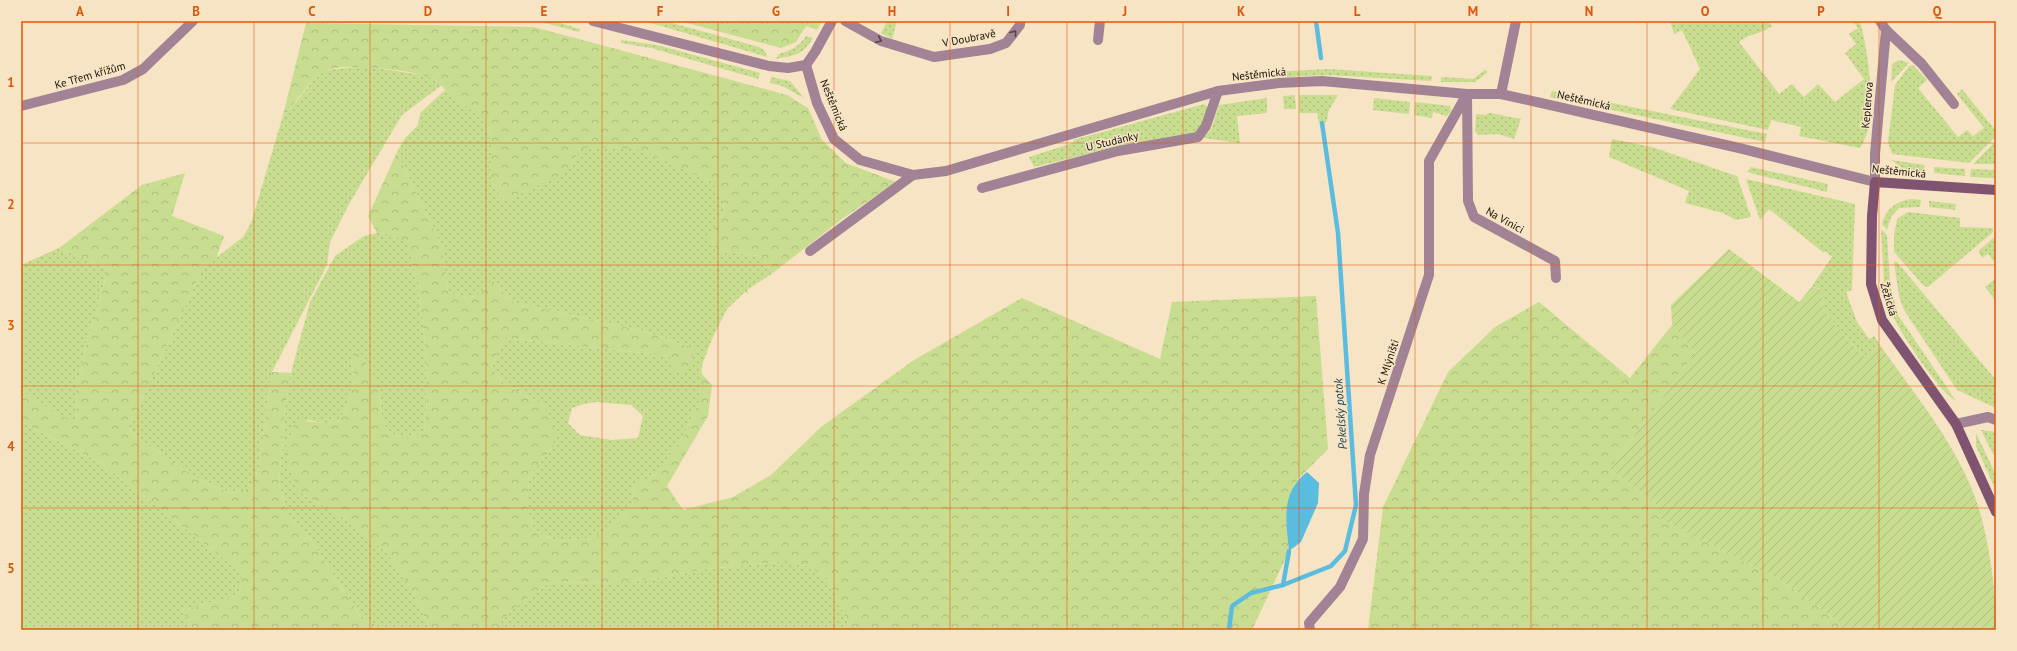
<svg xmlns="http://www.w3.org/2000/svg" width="2017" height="651" viewBox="0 0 2017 651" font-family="'PT Sans',sans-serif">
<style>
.grass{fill:url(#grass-dots);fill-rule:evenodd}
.forest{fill:url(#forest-crowns)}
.garden{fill:url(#garden-furrows)}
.water{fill:#5abcdf}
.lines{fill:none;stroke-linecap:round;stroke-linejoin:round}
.stream{stroke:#5abcdf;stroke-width:4.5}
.street{stroke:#a28396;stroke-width:10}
.secondary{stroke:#805470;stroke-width:10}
.oneway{stroke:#554446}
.grid{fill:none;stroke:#de550c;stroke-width:1;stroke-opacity:0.55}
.labels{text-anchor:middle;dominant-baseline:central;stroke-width:3;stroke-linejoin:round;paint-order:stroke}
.street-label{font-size:11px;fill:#161005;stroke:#f7e4c4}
.water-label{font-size:12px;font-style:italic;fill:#1a4554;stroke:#f7e4c4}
.neatline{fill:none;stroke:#de550c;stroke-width:1.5}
.grid-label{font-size:13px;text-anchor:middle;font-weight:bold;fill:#de550c}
</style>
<defs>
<pattern id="grass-dots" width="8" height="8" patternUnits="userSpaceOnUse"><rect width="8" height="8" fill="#c9dd90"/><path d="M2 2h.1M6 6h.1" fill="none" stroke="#acbd7b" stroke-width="1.8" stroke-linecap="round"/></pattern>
<pattern id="forest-crowns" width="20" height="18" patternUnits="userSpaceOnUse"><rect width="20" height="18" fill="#c9dd90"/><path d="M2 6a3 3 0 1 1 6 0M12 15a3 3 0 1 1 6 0" fill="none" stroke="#acbd7b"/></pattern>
<pattern id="garden-furrows" width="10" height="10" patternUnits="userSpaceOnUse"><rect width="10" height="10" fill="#c9dd90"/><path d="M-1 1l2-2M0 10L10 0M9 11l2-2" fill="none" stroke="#acbd7b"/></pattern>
</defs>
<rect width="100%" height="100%" fill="#f7e4c4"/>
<g class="grass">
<path d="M 537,21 L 554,21 L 580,29 L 579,32 Z"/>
<path d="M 644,21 L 665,21 L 759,47 L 765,51 L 767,57 Z"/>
<path d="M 887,21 L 897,21 L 892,39 L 881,33 Z"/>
<path d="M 1670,21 L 1768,21 L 1772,26 C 1759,35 1752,32 1739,42 L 1779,94 L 1792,84 L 1804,97 L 1818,84 L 1835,102 L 1864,79 L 1845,53 L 1856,44 L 1849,34 L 1858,28 L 1852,21 L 1860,21 C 1868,53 1880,120 1860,148 L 1799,136 L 1801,127 L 1771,120 L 1768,130 L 1670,109 L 1700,69 L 1682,30 L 1674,34 Z"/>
<path d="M 806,36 L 813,38 C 802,56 795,55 776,59 L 779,54 C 791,50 799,47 806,36 Z"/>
<path d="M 621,40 L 657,45 L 760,73 L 758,79 L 651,48 L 621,43 Z"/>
<path d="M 1899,60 L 1909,63 L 1891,82 L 1892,64 Z"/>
<path d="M 1913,65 L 1927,80 L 1918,88 L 1958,137 L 1967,130 L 1973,136 L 1984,128 L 1957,94 L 1962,89 L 1996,131 L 1996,136 L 1969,163 L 1892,154 L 1888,142 L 1895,85 L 1909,66 Z"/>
<path d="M 364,66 L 428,76 L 442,85 L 402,115 L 349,204 L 330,242 L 327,265 L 272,372 L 258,472 L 254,480 L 245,490 L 230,493 L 193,476 L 135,436 L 129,427 L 131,419 L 140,404 L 203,268 L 243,237 L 251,223 L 282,119 L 316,77 L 326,70 Z"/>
<path d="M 1329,69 L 1432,76 L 1431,81 L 1327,75 L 1263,78 L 1288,71 Z"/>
<path d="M 1485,70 L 1488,72 L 1475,82 L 1441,82 L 1441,77 L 1473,79 Z"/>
<path d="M 771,77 L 790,81 L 804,98 L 782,86 L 770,83 Z"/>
<path d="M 445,90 C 455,98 476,112 483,121 C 503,147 476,181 506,201 L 571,165 L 581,149 L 615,147 L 640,149 L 711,181 L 723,197 L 724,212 L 709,236 L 717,250 L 760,256 L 773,273 L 747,290 L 749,294 L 745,292 L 727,309 L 712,339 L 702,365 L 700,399 L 683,437 L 657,474 L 634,485 L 632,505 L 618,521 L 593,538 L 556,541 L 534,530 L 526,504 L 530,475 L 552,448 L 545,406 L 505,384 L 492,369 L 495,358 L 505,338 L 670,356 L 695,349 L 643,331 L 513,302 L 492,280 C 477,300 471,300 448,292 L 442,247 L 397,152 L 406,137 L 418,125 L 420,113 ZM 596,402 L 631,405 L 643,416 L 638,438 L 612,440 L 580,435 L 568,423 L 572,408 L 584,404 Z"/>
<path d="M 1552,91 L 1767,134 L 1765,142 L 1550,97 Z"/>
<path d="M 1295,95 L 1296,109 L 1284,109 L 1283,96 Z"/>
<path d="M 1299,95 L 1338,95 L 1329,110 L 1326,123 L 1319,123 L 1317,113 L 1299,113 Z"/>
<path d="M 1267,98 L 1267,113 L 1237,116 L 1240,143 L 1203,138 L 1211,130 L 1219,105 Z"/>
<path d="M 1374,98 L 1410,102 L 1409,114 L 1373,110 Z"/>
<path d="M 1415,102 L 1450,106 L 1451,111 L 1447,116 L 1433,112 L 1432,118 L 1414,115 Z"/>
<path d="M 1204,104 L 1208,107 L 1204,124 L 1196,133 L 1185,136 L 1137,142 L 1034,167 L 1029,157 L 1073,143 L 1073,140 Z"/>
<path d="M 1490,113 L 1521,119 L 1514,139 L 1498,134 L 1479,135 L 1475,131 L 1476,114 L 1485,115 Z"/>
<path d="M 1612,139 L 1652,147 L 1737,176 L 1751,217 L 1736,220 L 1723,213 L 1685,203 L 1689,191 L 1609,157 Z"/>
<path d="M 1996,141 L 1996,164 L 1973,164 Z"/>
<path d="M 1891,160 L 1925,165 L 1924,172 L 1904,169 Z"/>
<path d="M 1751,167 L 1828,184 L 1827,192 L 1747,172 Z"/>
<path d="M 1934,167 L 1965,169 L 1965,176 L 1934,173 Z"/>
<path d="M 1971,169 L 1996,170 L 1996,178 L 1970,177 Z"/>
<path d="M 1746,179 L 1855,204 L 1852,290 L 1846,292 L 1857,322 L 1869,339 L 1874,336 L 1880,345 L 1865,356 L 1857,350 L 1823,310 L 1822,290 L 1812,286 L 1832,257 L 1825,251 L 1824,253 L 1769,209 L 1760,220 Z"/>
<path d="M 1911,199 L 1921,200 L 1920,207 L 1899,208 L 1891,217 L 1887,230 L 1882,224 C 1887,208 1895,202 1911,199 Z"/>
<path d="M 1929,201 L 1956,204 L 1955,210 L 1929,207 Z"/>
<path d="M 1908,212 L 1960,218 L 1960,227 L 1993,228 L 1993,232 L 1928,287 L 1924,286 L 1894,252 L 1894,235 L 1897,219 Z"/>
<path d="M 1881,229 L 1887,235 L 1890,282 L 1884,283 Z"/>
<path d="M 377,233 L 392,234 L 408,243 C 422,303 432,369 424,430 C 410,441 390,440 383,422 C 380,412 382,401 378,391 C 374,381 358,366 351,358 L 354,377 L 347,407 L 338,421 L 324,423 L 307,420 L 298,491 L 347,520 L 387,553 L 409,585 L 431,630 L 388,630 L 362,619 L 309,537 L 287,514 L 279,483 L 285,407 L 291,373 L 310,302 L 335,256 L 364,236 Z"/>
<path d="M 1996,236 L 1996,264 L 1988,254 L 1982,258 L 1979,253 L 1979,250 Z"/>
<path d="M 59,248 L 103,267 L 106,275 L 96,315 L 87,338 L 82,366 L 76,387 L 77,426 L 21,391 L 21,265 Z"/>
<path d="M 1896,261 L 1996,380 L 1996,408 L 1957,390 L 1904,310 L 1899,296 L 1894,263 Z"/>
<path d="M 1994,280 L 1996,283 L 1996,306 L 1994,303 L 1996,301 L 1985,287 Z"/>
<path d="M 1891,288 L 1898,315 L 1956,401 C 1938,391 1896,327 1889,307 C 1887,301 1887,295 1886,289 Z"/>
<path d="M 21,422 L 101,463 L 243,574 L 239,593 L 223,601 L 207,603 L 182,611 L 194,630 L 21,630 Z"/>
<path d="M 1981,430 L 1996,432 L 1996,460 Z"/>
<path d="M 1976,433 L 1996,475 L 1996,491 L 1976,446 Z"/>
<path d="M 788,561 L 810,567 L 828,579 L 851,630 L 493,630 L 514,608 L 549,583 L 627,582 L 658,578 L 707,569 Z"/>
</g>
<g class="forest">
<path d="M 680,21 L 822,21 L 817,30 L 806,26 L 796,42 L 781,48 Z"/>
<path d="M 306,23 L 534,27 L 787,95 L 808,108 L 822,140 L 846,163 L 896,182 L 842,219 L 773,273 L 760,256 L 717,250 L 709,236 L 724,212 L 723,197 L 711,181 L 640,150 L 615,147 L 581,149 L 571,165 L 561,175 L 506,201 C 476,181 503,147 483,121 C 476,112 455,98 445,90 C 441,84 435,79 428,77 C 411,70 340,62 325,71 C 309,80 294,105 282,119 Z"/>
<path d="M 397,152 L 442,247 L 448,292 C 471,300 477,300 492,280 L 513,302 L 643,331 L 695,349 L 687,373 L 671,370 L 670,356 L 505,338 L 495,358 L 492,369 L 505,384 L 545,406 L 555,435 L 552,448 L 530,475 L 526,504 L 534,530 L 556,541 L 593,538 L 618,521 L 632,505 L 634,485 L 657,474 L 683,437 L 700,399 L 701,373 L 712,385 L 708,416 L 667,486 L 683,510 L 733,497 L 771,475 L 821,427 L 914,360 L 1022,298 L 1160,359 L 1172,302 L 1316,296 L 1328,449 L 1298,479 L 1286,517 L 1289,551 L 1252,630 L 851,630 L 828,579 L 810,567 L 787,561 L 707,569 L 658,578 L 627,582 L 549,583 L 514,608 L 493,630 L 431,630 L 409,585 L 387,553 L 347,520 L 298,491 L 290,471 L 286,447 L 296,420 L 324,423 L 338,421 L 347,407 L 354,377 L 351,358 L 360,351 C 366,364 374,377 378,391 C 381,401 380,412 383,422 C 390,440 410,441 424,430 C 432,369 422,303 408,244 L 392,234 L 377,233 L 368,216 Z"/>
<path d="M 185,173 L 172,216 L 224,236 L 216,259 L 203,268 L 140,404 L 131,419 L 129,428 L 135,436 L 193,476 L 230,493 L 245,490 L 254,480 L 258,472 L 272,372 L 291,373 L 285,407 L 279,483 L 287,514 L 309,537 L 362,619 L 388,630 L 194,630 L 182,611 L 207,603 L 223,601 L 239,593 L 243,574 L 101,463 L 21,422 L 21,391 L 77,425 L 76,387 L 82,366 L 87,338 L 96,315 L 106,276 L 103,267 L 59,248 L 142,185 Z"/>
<path d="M 1539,302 L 1630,378 L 1672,325 L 1695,353 L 1610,469 L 1661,507 L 1658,517 L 1780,580 L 1839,622 L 1840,630 L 1368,630 L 1383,507 L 1448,372 L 1495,327 Z"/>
</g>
<path class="garden" d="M 1729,249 L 1799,302 L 1812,287 L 1822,290 L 1823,310 L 1857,350 L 1865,356 L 1880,345 C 1910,388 1945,430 1967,478 C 1987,519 1996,584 1996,630 L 1840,630 L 1839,622 L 1780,580 L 1657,517 L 1661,507 L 1610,469 L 1695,353 L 1672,325 L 1671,305 Z"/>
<path class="water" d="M 1307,472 L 1319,483 L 1318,503 L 1301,542 L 1289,551 C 1286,520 1280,494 1307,472 Z"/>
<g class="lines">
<g class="stream">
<path d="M 1316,21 L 1321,58"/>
<path d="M 1283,585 L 1289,551"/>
<path d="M 1229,630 L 1232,606 L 1251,593 L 1283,585 L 1331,566 L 1345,551 L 1356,505 L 1338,233 L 1322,123"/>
</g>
<g class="street">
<path d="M 593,21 L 769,66 L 788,68 L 806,65"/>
<path d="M 845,21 L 881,41 L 934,57 L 990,49 L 1006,43 L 1020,25 L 1020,21"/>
<path d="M 1886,30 L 1922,64 L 1954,104"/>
<path d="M 1098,40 L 1100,21"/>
<path d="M 806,65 L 817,103 L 834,139 L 860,160 L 913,175 L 946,171 L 1218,91 L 1279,83 L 1322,81 L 1467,94 L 1501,94 L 1739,148 L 1875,182 L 1875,154 L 1886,30 L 1880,21"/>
<path d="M 806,65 L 815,52 L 832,21"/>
<path d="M 1467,94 L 1468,201 L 1474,217 L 1555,261 L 1556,278"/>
<path d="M 1501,94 L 1516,21"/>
<path d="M 21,106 L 123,80 L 143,69 L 193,21"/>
<path d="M 982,188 L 1118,151 L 1198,137 L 1206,126 L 1218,91"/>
<path d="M 810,251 L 913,175"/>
<path d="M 1956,424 L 1988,417 L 1996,420"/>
<path d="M 1310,630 L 1309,623 L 1340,587 L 1363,539 L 1364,494 L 1370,455 L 1429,275 L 1429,161 L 1467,94"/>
</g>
<path class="secondary" d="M 1996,190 L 1875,182 L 1872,216 L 1871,284 L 1882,320 L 1956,424 L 1996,512"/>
</g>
<defs><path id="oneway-chevron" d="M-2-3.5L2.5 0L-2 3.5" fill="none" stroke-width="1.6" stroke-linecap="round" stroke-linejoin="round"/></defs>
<g class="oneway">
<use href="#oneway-chevron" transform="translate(1014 33) rotate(-53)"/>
<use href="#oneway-chevron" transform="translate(879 40) rotate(25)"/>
</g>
<path class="grid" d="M 138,21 L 138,630M 254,21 L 254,630M 370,21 L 370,630M 486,21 L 486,630M 602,21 L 602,630M 718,21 L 718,630M 834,21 L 834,630M 950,21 L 950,630M 1067,21 L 1067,630M 1183,21 L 1183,630M 1299,21 L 1299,630M 1415,21 L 1415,630M 1531,21 L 1531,630M 1647,21 L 1647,630M 1763,21 L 1763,630M 1879,21 L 1879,630M 21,143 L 1996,143M 21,265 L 1996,265M 21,386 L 1996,386M 21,508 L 1996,508"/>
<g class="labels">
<g class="street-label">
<text transform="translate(969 38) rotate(-11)">V Doubravě</text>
<text transform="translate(1259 74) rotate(-6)">Neštěmická</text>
<text transform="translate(90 75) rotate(-16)">Ke Třem křížům</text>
<text transform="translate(1584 100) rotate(13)">Neštěmická</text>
<text transform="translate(834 105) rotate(68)">Neštěmická</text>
<text transform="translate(1867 105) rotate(-85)">Keplerova</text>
<text transform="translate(1112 141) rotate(-13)">U Studánky</text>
<text transform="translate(1899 171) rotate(6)">Neštěmická</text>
<text transform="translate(1505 220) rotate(29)">Na Vinici</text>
<text transform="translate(1889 299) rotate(73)">Žežická</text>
<text transform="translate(1388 362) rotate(-72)">K Mlýništi</text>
</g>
<g class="water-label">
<text transform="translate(1340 414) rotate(-94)">Pekelský potok</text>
</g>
</g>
<rect width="2017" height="651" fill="none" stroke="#f7e4c4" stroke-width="44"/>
<rect x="22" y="22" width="1973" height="607" class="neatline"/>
<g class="grid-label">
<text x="80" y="16">A</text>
<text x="196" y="16">B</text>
<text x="312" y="16">C</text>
<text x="428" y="16">D</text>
<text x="544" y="16">E</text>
<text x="660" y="16">F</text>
<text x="776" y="16">G</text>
<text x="892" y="16">H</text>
<text x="1008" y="16">I</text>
<text x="1125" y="16">J</text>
<text x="1241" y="16">K</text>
<text x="1357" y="16">L</text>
<text x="1473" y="16">M</text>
<text x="1589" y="16">N</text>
<text x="1705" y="16">O</text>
<text x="1821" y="16">P</text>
<text x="1937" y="16">Q</text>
<text x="11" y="87">1</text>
<text x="11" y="209">2</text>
<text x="11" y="330">3</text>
<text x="11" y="451">4</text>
<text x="11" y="573">5</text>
</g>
</svg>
